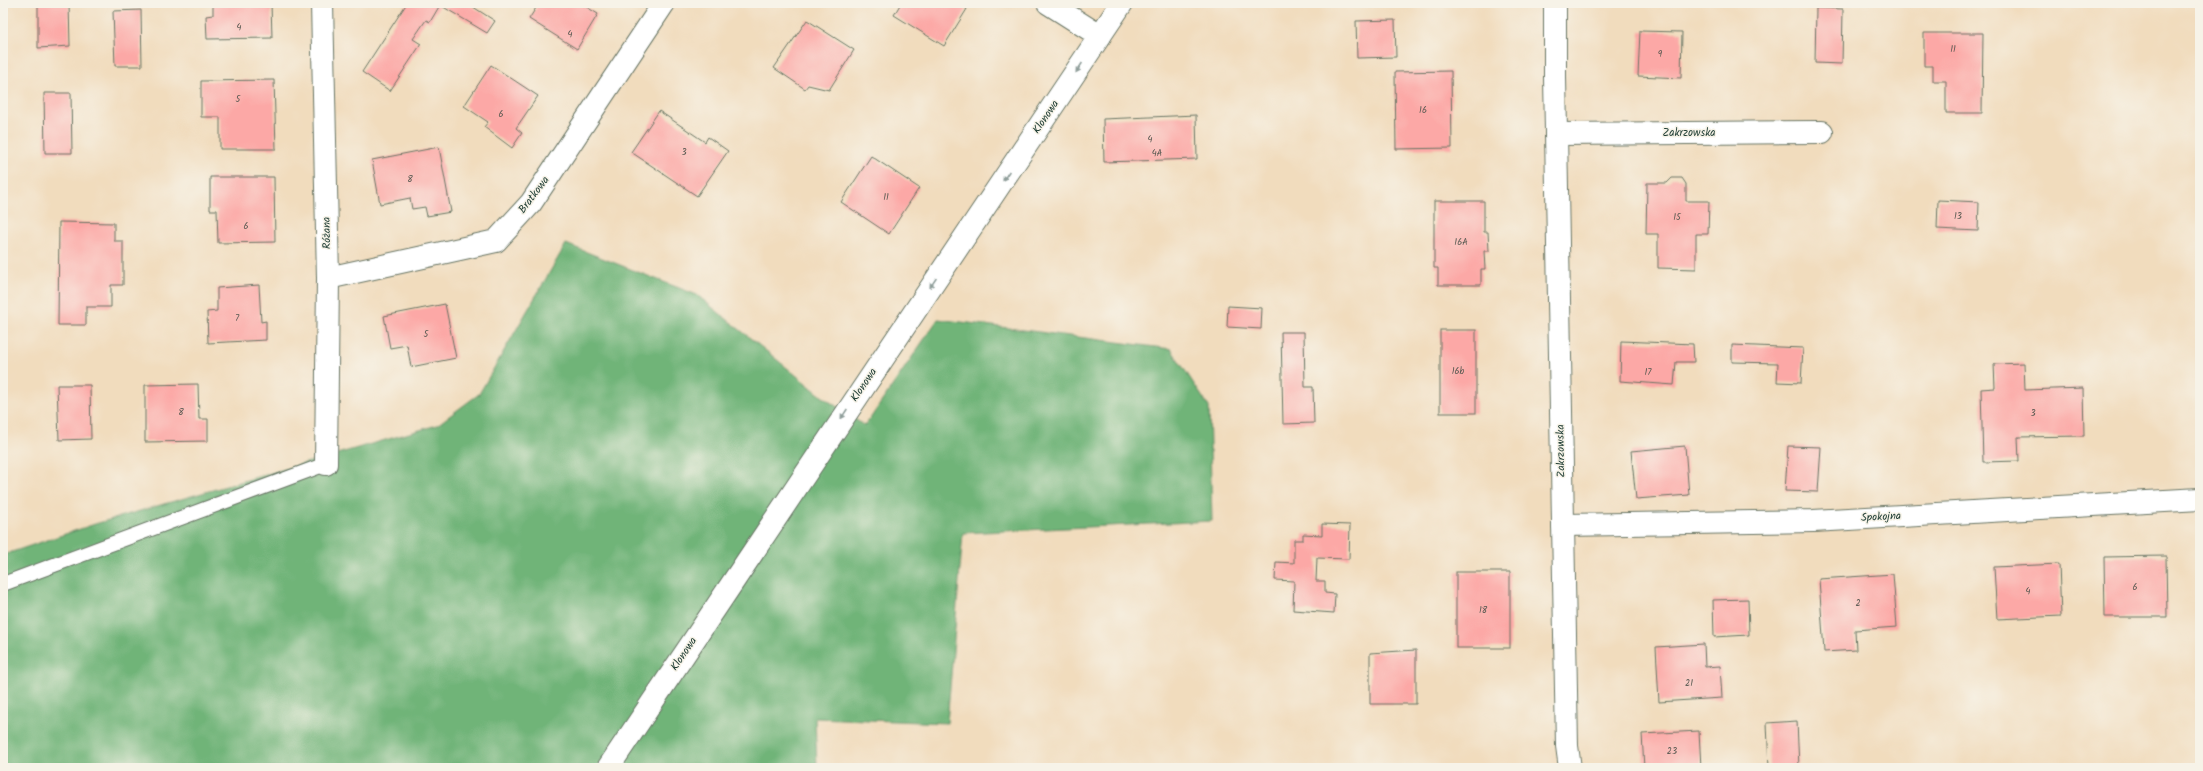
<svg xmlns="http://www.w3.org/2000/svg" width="2203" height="771" viewBox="0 0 2203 771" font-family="Kalam,sans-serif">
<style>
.forest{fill:#6fb478;stroke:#477856}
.building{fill:#fca8a6}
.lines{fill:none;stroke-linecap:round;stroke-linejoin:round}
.service-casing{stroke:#687564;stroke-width:16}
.minor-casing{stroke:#687564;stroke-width:24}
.service{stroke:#fff;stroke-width:14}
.minor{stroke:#fff;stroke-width:22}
.oneway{fill:#8f9e9a}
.labels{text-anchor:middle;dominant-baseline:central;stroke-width:3;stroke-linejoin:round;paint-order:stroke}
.number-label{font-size:9px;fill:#565850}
.street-label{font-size:11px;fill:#1f3d34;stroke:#f7f3e8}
</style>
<rect width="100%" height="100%" fill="#f7f3e8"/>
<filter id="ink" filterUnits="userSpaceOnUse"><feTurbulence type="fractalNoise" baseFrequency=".025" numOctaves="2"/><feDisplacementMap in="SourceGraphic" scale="8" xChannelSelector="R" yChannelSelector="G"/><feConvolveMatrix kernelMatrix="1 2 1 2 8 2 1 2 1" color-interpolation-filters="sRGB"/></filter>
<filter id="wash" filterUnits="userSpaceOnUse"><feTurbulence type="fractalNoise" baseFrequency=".012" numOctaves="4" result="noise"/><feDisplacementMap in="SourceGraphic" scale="16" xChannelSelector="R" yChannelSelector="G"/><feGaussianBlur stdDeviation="0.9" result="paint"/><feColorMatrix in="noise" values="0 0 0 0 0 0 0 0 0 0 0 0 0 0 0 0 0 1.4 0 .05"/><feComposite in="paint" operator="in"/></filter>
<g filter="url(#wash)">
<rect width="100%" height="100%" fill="#f1dcbd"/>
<path class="forest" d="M 566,244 L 697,295 L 823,397 L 865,426 L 938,319 L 1171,349 L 1209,407 L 1212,521 L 963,533 L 947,723 L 815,718 L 817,768 L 3,768 L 3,555 L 95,524 L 437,425 L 479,394 Z"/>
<g id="blocks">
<g class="building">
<path d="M 38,3 L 69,3 L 70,46 L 38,48 Z"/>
<path d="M 213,3 L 271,3 L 272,38 L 207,39 L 206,16 L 213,15 Z"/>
<path d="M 407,3 L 467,3 L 495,21 L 487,33 L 440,5 L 430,22 L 426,20 L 413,39 L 421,44 L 390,91 L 362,72 Z"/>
<path d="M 539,3 L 580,3 L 598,14 L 577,49 L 529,19 Z"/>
<path d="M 901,3 L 958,3 L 967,9 L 944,46 L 894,15 Z"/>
<path d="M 1816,8 L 1843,9 L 1842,64 L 1815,63 Z"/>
<path d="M 141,10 L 142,66 L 115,66 L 113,11 Z"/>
<path d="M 807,20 L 854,50 L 829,90 L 808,85 L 805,89 L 774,68 Z"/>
<path d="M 1395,20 L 1396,57 L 1357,58 L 1356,21 Z"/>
<path d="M 1640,31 L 1682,32 L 1681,78 L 1638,76 Z"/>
<path d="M 1924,33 L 1983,33 L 1982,113 L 1946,113 L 1946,81 L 1933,81 L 1933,66 L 1924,66 Z"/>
<path d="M 491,65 L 538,96 L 516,128 L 522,133 L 512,148 L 484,127 L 488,122 L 464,106 Z"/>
<path d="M 1451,71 L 1452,148 L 1396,149 L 1395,72 Z"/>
<path d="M 274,80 L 276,149 L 220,149 L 220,117 L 201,117 L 201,81 Z"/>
<path d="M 44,93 L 71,93 L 72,153 L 45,153 Z"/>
<path d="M 659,111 L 705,142 L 708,137 L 728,151 L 697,196 L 631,152 Z"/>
<path d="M 1196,115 L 1197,159 L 1104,162 L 1103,119 Z"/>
<path d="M 439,147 L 451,212 L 427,216 L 425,207 L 412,209 L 410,198 L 380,204 L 372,160 Z"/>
<path d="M 871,156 L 919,188 L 889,234 L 841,202 Z"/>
<path d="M 210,177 L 274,177 L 275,242 L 218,243 L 217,210 L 210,210 Z"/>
<path d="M 1672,178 L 1682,178 L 1686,184 L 1686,201 L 1709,201 L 1708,234 L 1696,234 L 1696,269 L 1658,268 L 1658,234 L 1646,234 L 1647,183 L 1667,183 Z"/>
<path d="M 1938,200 L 1979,202 L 1978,231 L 1937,229 Z"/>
<path d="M 1434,201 L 1484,201 L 1484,232 L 1488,232 L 1489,251 L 1484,251 L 1485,269 L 1481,269 L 1481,285 L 1438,285 L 1438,268 L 1434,268 Z"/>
<path d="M 59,222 L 114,223 L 114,241 L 123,241 L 123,285 L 111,285 L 111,307 L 86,307 L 86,325 L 58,325 Z"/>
<path d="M 259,285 L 261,322 L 266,321 L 266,340 L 208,343 L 207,312 L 217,311 L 217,288 Z"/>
<path d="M 445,304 L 456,358 L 411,367 L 407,345 L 390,348 L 384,316 Z"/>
<path d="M 1228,306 L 1262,308 L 1261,329 L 1227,327 Z"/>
<rect x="1440" y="330" width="36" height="83"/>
<path d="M 1281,332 L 1304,332 L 1305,387 L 1313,387 L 1314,423 L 1283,424 Z"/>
<path d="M 1621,341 L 1693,344 L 1694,362 L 1676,362 L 1674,385 L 1620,381 Z"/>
<path d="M 1732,345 L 1803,348 L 1801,383 L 1777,382 L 1778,363 L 1732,362 Z"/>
<path d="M 2024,363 L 2025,390 L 2083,388 L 2084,436 L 2018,437 L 2019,461 L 1983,462 L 1981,389 L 1995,388 L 1994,364 Z"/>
<path d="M 198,384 L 199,419 L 208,419 L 208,441 L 145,442 L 145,385 Z"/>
<path d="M 57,385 L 90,385 L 91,439 L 59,440 Z"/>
<path d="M 1685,446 L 1689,495 L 1636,499 L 1631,451 Z"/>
<path d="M 1788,446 L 1821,447 L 1818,492 L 1785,491 Z"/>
<path d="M 1322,524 L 1350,525 L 1349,559 L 1317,558 L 1316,581 L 1325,581 L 1325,593 L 1335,594 L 1334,613 L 1293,610 L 1294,581 L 1275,580 L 1276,562 L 1294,563 L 1294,540 L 1303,540 L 1303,534 L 1322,535 Z"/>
<path d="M 2166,556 L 2167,617 L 2105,617 L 2104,557 Z"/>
<path d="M 2059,564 L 2061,616 L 1997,619 L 1994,567 Z"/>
<rect x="1456" y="572" width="54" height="76"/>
<path d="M 1893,574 L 1897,627 L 1855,630 L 1856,650 L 1824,652 L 1819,579 Z"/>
<path d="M 1748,599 L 1749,635 L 1714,637 L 1713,600 Z"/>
<path d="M 1704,644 L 1705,667 L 1720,666 L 1722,698 L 1659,702 L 1656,647 Z"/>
<path d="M 1416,650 L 1416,704 L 1370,704 L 1370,653 Z"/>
<path d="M 1797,721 L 1799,768 L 1769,768 L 1767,723 Z"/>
<path d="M 1699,731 L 1701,768 L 1644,768 L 1642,734 Z"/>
</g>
</g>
</g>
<g filter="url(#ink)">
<use href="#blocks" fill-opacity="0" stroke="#687564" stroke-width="1"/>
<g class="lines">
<defs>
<path id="service" d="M 3,584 L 326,464"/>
<g id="minor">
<path d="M 322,3 L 328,278 L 326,464"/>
<path d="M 1048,3 L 1100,36"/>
<path d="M 1555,3 L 1555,77 L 1567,746 L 1570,768"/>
<path d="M 1556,134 L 1822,132"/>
<path d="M 328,278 L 496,241 L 531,203 L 664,3"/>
<path d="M 1563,525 L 1813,521 L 2200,499"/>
<path d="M 608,768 L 1122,3"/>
</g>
</defs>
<use href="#service" class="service-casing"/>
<use href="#minor" class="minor-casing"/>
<use href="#service" class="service"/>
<use href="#minor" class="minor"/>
</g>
<defs><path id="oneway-solid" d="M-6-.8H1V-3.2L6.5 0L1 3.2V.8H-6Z"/></defs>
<g class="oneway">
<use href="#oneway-solid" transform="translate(1079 68) rotate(124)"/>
<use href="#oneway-solid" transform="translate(1006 176) rotate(124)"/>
<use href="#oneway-solid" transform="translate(933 283) rotate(124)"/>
<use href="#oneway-solid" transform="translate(844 414) rotate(123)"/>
</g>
</g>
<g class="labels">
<g class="number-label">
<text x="239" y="27">4</text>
<text x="570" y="34">4</text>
<text x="1953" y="49">11</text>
<text x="1660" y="54">9</text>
<text x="238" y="99">5</text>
<text x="1423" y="110">16</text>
<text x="501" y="114">6</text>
<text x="1150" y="139">4</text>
<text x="684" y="152">3</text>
<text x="1157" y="153">4A</text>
<text x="410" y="179">8</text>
<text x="886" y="197">11</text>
<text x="1958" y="216">13</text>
<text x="1677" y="217">15</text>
<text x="246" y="226">6</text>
<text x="1461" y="242">16A</text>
<text x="237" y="318">7</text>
<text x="426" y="334">5</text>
<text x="1458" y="371">16b</text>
<text x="1648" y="372">17</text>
<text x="181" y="412">8</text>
<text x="2033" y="413">3</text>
<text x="2135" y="587">6</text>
<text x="2028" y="591">4</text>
<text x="1858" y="603">2</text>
<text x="1483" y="610">18</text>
<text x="1689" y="683">21</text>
<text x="1672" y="751">23</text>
</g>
<g class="street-label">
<text transform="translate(1046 117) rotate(-56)">Klonowa</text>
<text x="1689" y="133">Zakrzowska</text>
<text transform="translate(534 195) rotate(-53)">Bratkowa</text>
<text transform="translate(327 233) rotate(-91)">Różana</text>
<text transform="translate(864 385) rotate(-56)">Klonowa</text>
<text transform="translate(1561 451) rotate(-91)">Zakrzowska</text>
<text transform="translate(1881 517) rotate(-3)">Spokojna</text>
<text transform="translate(684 654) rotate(-56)">Klonowa</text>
</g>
</g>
<rect width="2203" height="771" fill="none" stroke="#f7f3e8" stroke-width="16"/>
</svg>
